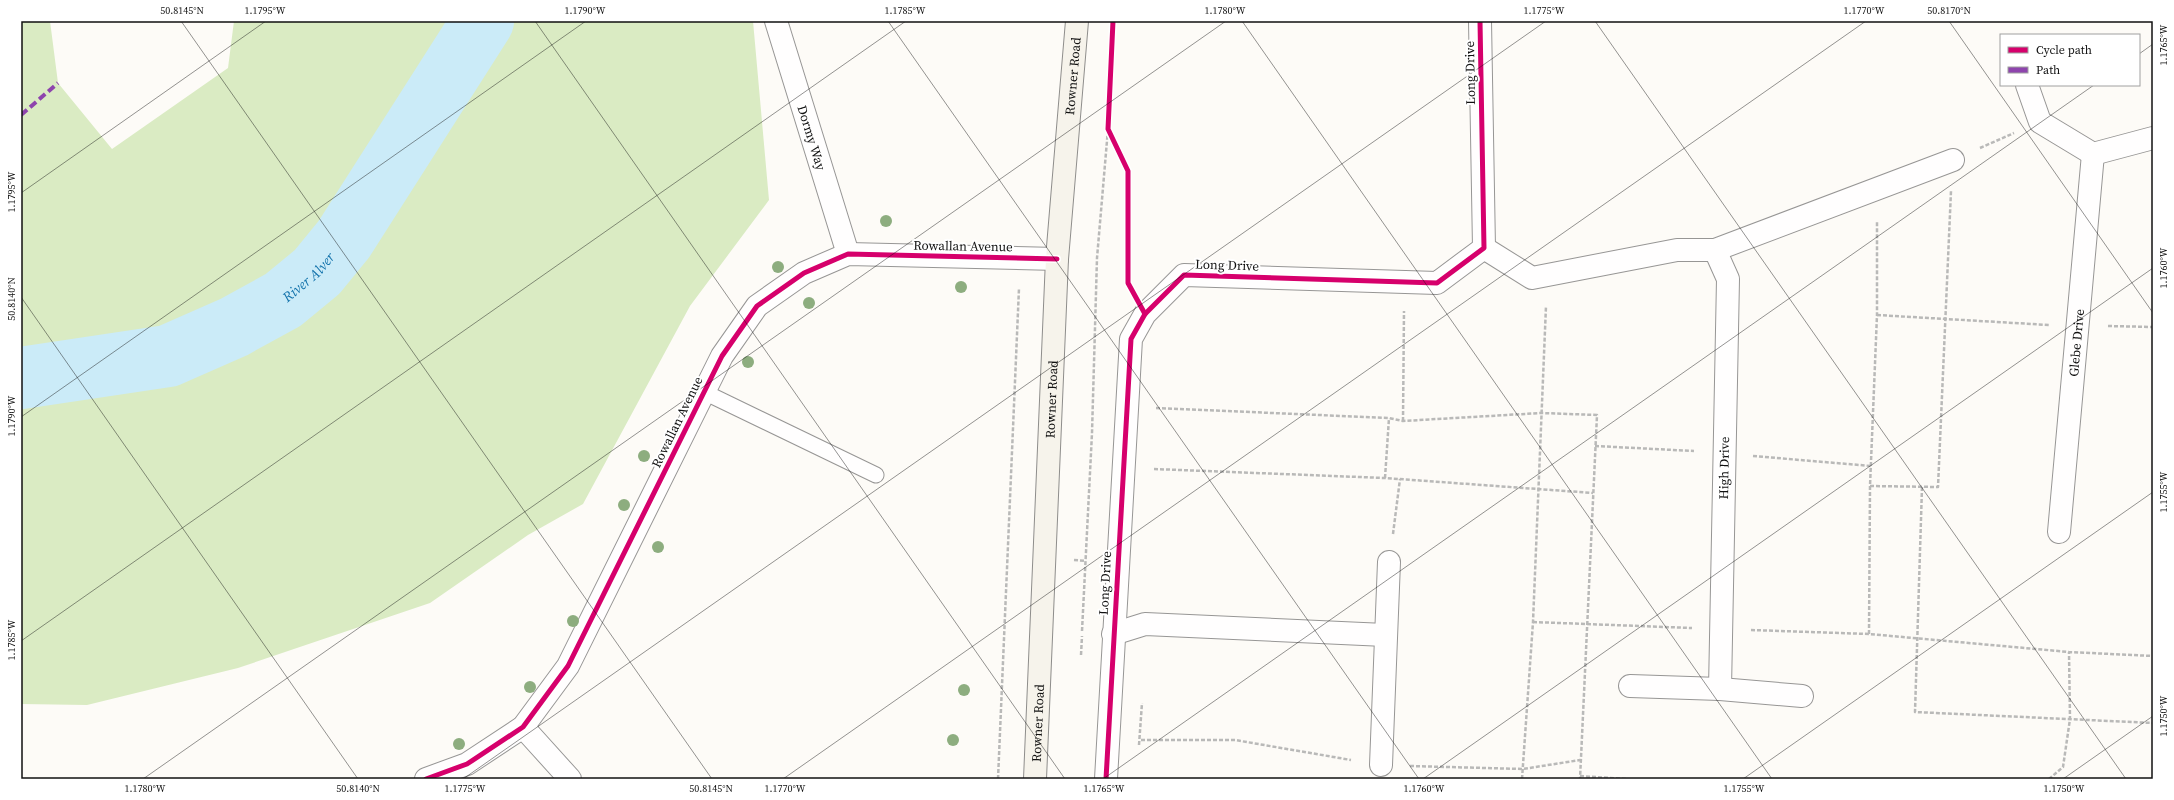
<svg xmlns="http://www.w3.org/2000/svg" width="2174" height="800" viewBox="0 0 2174 800" font-family="'Source Serif 4',serif">
<style>
.forest{fill:#daebc3}
.lines{fill:none;stroke-linecap:round;stroke-linejoin:round}
.river{stroke:#cbebf8;stroke-width:62}
.lane-casing{stroke:#979695;stroke-width:17}
.street-casing{stroke:#979695;stroke-width:24}
.secondary-casing{stroke:#8e8d8b;stroke-width:24}
.path{stroke:#b9b9b8;stroke-width:2.5;stroke-dasharray:4 2;stroke-linecap:butt}
.lane{stroke:#fffefe;stroke-width:15}
.street{stroke:#fffefe;stroke-width:22}
.secondary{stroke:#f6f3eb;stroke-width:22}
.quiet{stroke:#8e44ad;stroke-width:4;stroke-dasharray:8 4;stroke-linecap:butt}
.cycleway-casing{stroke:#fff;stroke-width:8}
.cycleway{stroke:#d6006c;stroke-width:5}
.tree{fill:#8dad7f}
.ticks{fill:none;stroke:#111;stroke-width:1;stroke-opacity:0.45}
.labels{text-anchor:middle;dominant-baseline:central;stroke-width:4;stroke-linejoin:round;paint-order:stroke}
.street-label{font-size:13px;fill:#111;stroke:#fff}
.water-label{font-size:14px;font-style:italic;fill:#1272ab;stroke:#fff}
.neatline{fill:none;stroke:#111;stroke-width:1.5}
.ticks-label{font-size:10px;text-anchor:middle;fill:#111}
</style>
<rect width="100%" height="100%" fill="#fdfbf7"/>
<path class="forest" d="M 21,21 L 50,21 L 58,83 L 112,149 L 228,68 L 234,21 L 753,21 L 769,200 L 690,306 L 583,504 L 528,535 L 430,603 L 238,668 L 87,705 L 21,704 Z"/>
<g class="lines">
<path class="river" id="s1" d="M 21,378 L 168,356 L 234,327 L 283,300 L 317,272 L 344,239 L 483,21"/>
<defs>
<path id="lane" d="M 704,392 L 876,475"/>
<g id="street">
<path id="s2" d="M 776,21 L 848,254"/>
<path d="M 2027,85 L 2040,122 L 2093,154 L 2153,138"/>
<path d="M 1484,248 L 1532,278 L 1677,250 L 1715,250 L 1953,160"/>
<path d="M 1715,250 L 1728,279 L 1720,689"/>
<path id="s3" d="M 2059,532 L 2093,154"/>
<path d="M 1113,634 L 1145,624 L 1385,635"/>
<path d="M 1630,686 L 1720,689 L 1802,696"/>
<path d="M 523,727 L 570,779"/>
<path d="M 1381,765 L 1389,562"/>
<path d="M 426,779 L 467,764 L 523,727 L 568,666 L 722,356 L 757,306 L 804,273 L 848,254 L 1057,259"/>
<path d="M 1106,779 L 1131,339 L 1145,314 L 1184,275 L 1437,283 L 1484,248 L 1480,21"/>
</g>
<g id="secondary">
<path id="s4" d="M 1035,779 L 1057,259 L 1077,21"/>
</g>
</defs>
<use href="#lane" class="lane-casing"/>
<use href="#street" class="street-casing"/>
<use href="#secondary" class="secondary-casing"/>
<g class="path">
<path d="M 1980,148 L 2014,133"/>
<path d="M 1877,315 L 2049,325"/>
<path d="M 2108,326 L 2153,327"/>
<path d="M 1156,408 L 1389,418 L 1403,421 L 1541,413 L 1597,415 L 1580,779"/>
<path d="M 1403,421 L 1404,311"/>
<path d="M 1595,446 L 1694,451"/>
<path d="M 1753,456 L 1871,466"/>
<path d="M 1154,469 L 1385,478 L 1593,493"/>
<path d="M 1385,478 L 1389,418"/>
<path d="M 1870,486 L 1938,487 L 1951,191"/>
<path d="M 1922,487 L 1915,712 L 2153,723"/>
<path d="M 1393,534 L 1400,479"/>
<path d="M 1074,560 L 1086,561"/>
<path d="M 1533,622 L 1692,628"/>
<path d="M 1751,630 L 1869,634 L 2069,652 L 2153,656"/>
<path d="M 1082,631 L 1092,433 L 1097,258 L 1108,129"/>
<path d="M 1869,634 L 1870,486 L 1877,315 L 1877,221"/>
<path d="M 1081,655 L 1082,636"/>
<path d="M 1141,740 L 1235,740 L 1351,760"/>
<path d="M 1139,745 L 1142,703"/>
<path d="M 1410,766 L 1523,769 L 1580,760"/>
<path d="M 1580,776 L 1626,779"/>
<path d="M 998,779 L 1019,288"/>
<path d="M 1522,779 L 1533,622 L 1546,306"/>
<path d="M 2049,779 L 2063,767 L 2070,719 L 2069,652"/>
</g>
<use href="#lane" class="lane"/>
<use href="#street" class="street"/>
<use href="#secondary" class="secondary"/>
<path class="quiet" d="M 21,115 L 58,83"/>
<defs>
<g id="cycleway">
<path d="M 1113,21 L 1108,129 L 1128,171 L 1128,283 L 1145,314"/>
<path d="M 426,779 L 467,764 L 523,727 L 568,666 L 722,356 L 757,306 L 804,273 L 848,254 L 1057,259"/>
<path d="M 1106,779 L 1131,339 L 1145,314 L 1184,275 L 1437,283 L 1484,248 L 1480,21"/>
</g>
</defs>
<use href="#cycleway" class="cycleway-casing"/>
<use href="#cycleway" class="cycleway"/>
</g>
<g class="tree">
<circle cx="886" cy="221" r="6"/>
<circle cx="778" cy="267" r="6"/>
<circle cx="961" cy="287" r="6"/>
<circle cx="809" cy="303" r="6"/>
<circle cx="748" cy="362" r="6"/>
<circle cx="644" cy="456" r="6"/>
<circle cx="624" cy="505" r="6"/>
<circle cx="658" cy="547" r="6"/>
<circle cx="573" cy="621" r="6"/>
<circle cx="530" cy="687" r="6"/>
<circle cx="964" cy="690" r="6"/>
<circle cx="953" cy="740" r="6"/>
<circle cx="459" cy="744" r="6"/>
</g>
<path class="ticks" d="M 181,21 L 712,779M 535,21 L 1065,779M 888,21 L 1419,779M 1242,21 L 1772,779M 1595,21 L 2126,779M 1949,21 L 2153,313M 2139,54 L 2153,44M 21,193 L 266,21M 21,297 L 358,779M 21,417 L 586,21M 21,641 L 906,21M 143,779 L 1226,21M 463,779 L 1546,21M 783,779 L 1866,21M 1103,779 L 2094,85M 1423,779 L 2153,268M 1743,779 L 2153,492M 2063,779 L 2153,716"/>
<g class="labels">
<g class="street-label">
<text transform="translate(1470 73) rotate(-91)">Long Drive</text>
<text stroke="none"><textPath href="#s4" startOffset="704">Rowner Road</textPath></text>
<text stroke="none"><textPath href="#s2" startOffset="122">Dormy Way</textPath></text>
<text transform="translate(963 246) rotate(1)">Rowallan Avenue</text>
<text transform="translate(1227 265) rotate(2)">Long Drive</text>
<text stroke="none"><textPath href="#s3" startOffset="190">Glebe Drive</textPath></text>
<text stroke="none"><textPath href="#s4" startOffset="380">Rowner Road</textPath></text>
<text transform="translate(677 422) rotate(-64)">Rowallan Avenue</text>
<text transform="translate(1724 468) rotate(-89)">High Drive</text>
<text transform="translate(1105 583) rotate(-87)">Long Drive</text>
<text stroke="none"><textPath href="#s4" startOffset="56">Rowner Road</textPath></text>
</g>
<g class="water-label">
<text stroke="none"><textPath href="#s1" startOffset="311">River Alver</textPath></text>
</g>
</g>
<rect width="2174" height="800" fill="none" stroke="#ffffff" stroke-width="44"/>
<rect x="2000" y="34" width="140" height="52" fill="#ffffff" stroke="#a0a0a0"/>
<rect x="2008" y="47" width="20" height="6" fill="#d6006c" stroke="#a0a0a0"/>
<text x="2036" y="54" font-size="12" fill="#111111">Cycle path</text>
<rect x="2008" y="67" width="20" height="6" fill="#8e44ad" stroke="#a0a0a0"/>
<text x="2036" y="74" font-size="12" fill="#111111">Path</text>
<rect x="22" y="22" width="2130" height="756" class="neatline"/>
<g class="ticks-label">
<text x="182" y="14">50.8145°N</text>
<text x="265" y="14">1.1795°W</text>
<text x="585" y="14">1.1790°W</text>
<text x="905" y="14">1.1785°W</text>
<text x="1225" y="14">1.1780°W</text>
<text x="1544" y="14">1.1775°W</text>
<text x="1864" y="14">1.1770°W</text>
<text x="1949" y="14">50.8170°N</text>
<text transform="translate(2163 45) rotate(-90)" y="4">1.1765°W</text>
<text transform="translate(11 192) rotate(-90)" y="4">1.1795°W</text>
<text transform="translate(2163 268) rotate(-90)" y="4">1.1760°W</text>
<text transform="translate(11 299) rotate(-90)" y="4">50.8140°N</text>
<text transform="translate(11 416) rotate(-90)" y="4">1.1790°W</text>
<text transform="translate(2163 492) rotate(-90)" y="4">1.1755°W</text>
<text transform="translate(11 640) rotate(-90)" y="4">1.1785°W</text>
<text transform="translate(2163 716) rotate(-90)" y="4">1.1750°W</text>
<text x="145" y="792">1.1780°W</text>
<text x="358" y="792">50.8140°N</text>
<text x="465" y="792">1.1775°W</text>
<text x="711" y="792">50.8145°N</text>
<text x="785" y="792">1.1770°W</text>
<text x="1104" y="792">1.1765°W</text>
<text x="1424" y="792">1.1760°W</text>
<text x="1744" y="792">1.1755°W</text>
<text x="2064" y="792">1.1750°W</text>
</g>
</svg>
